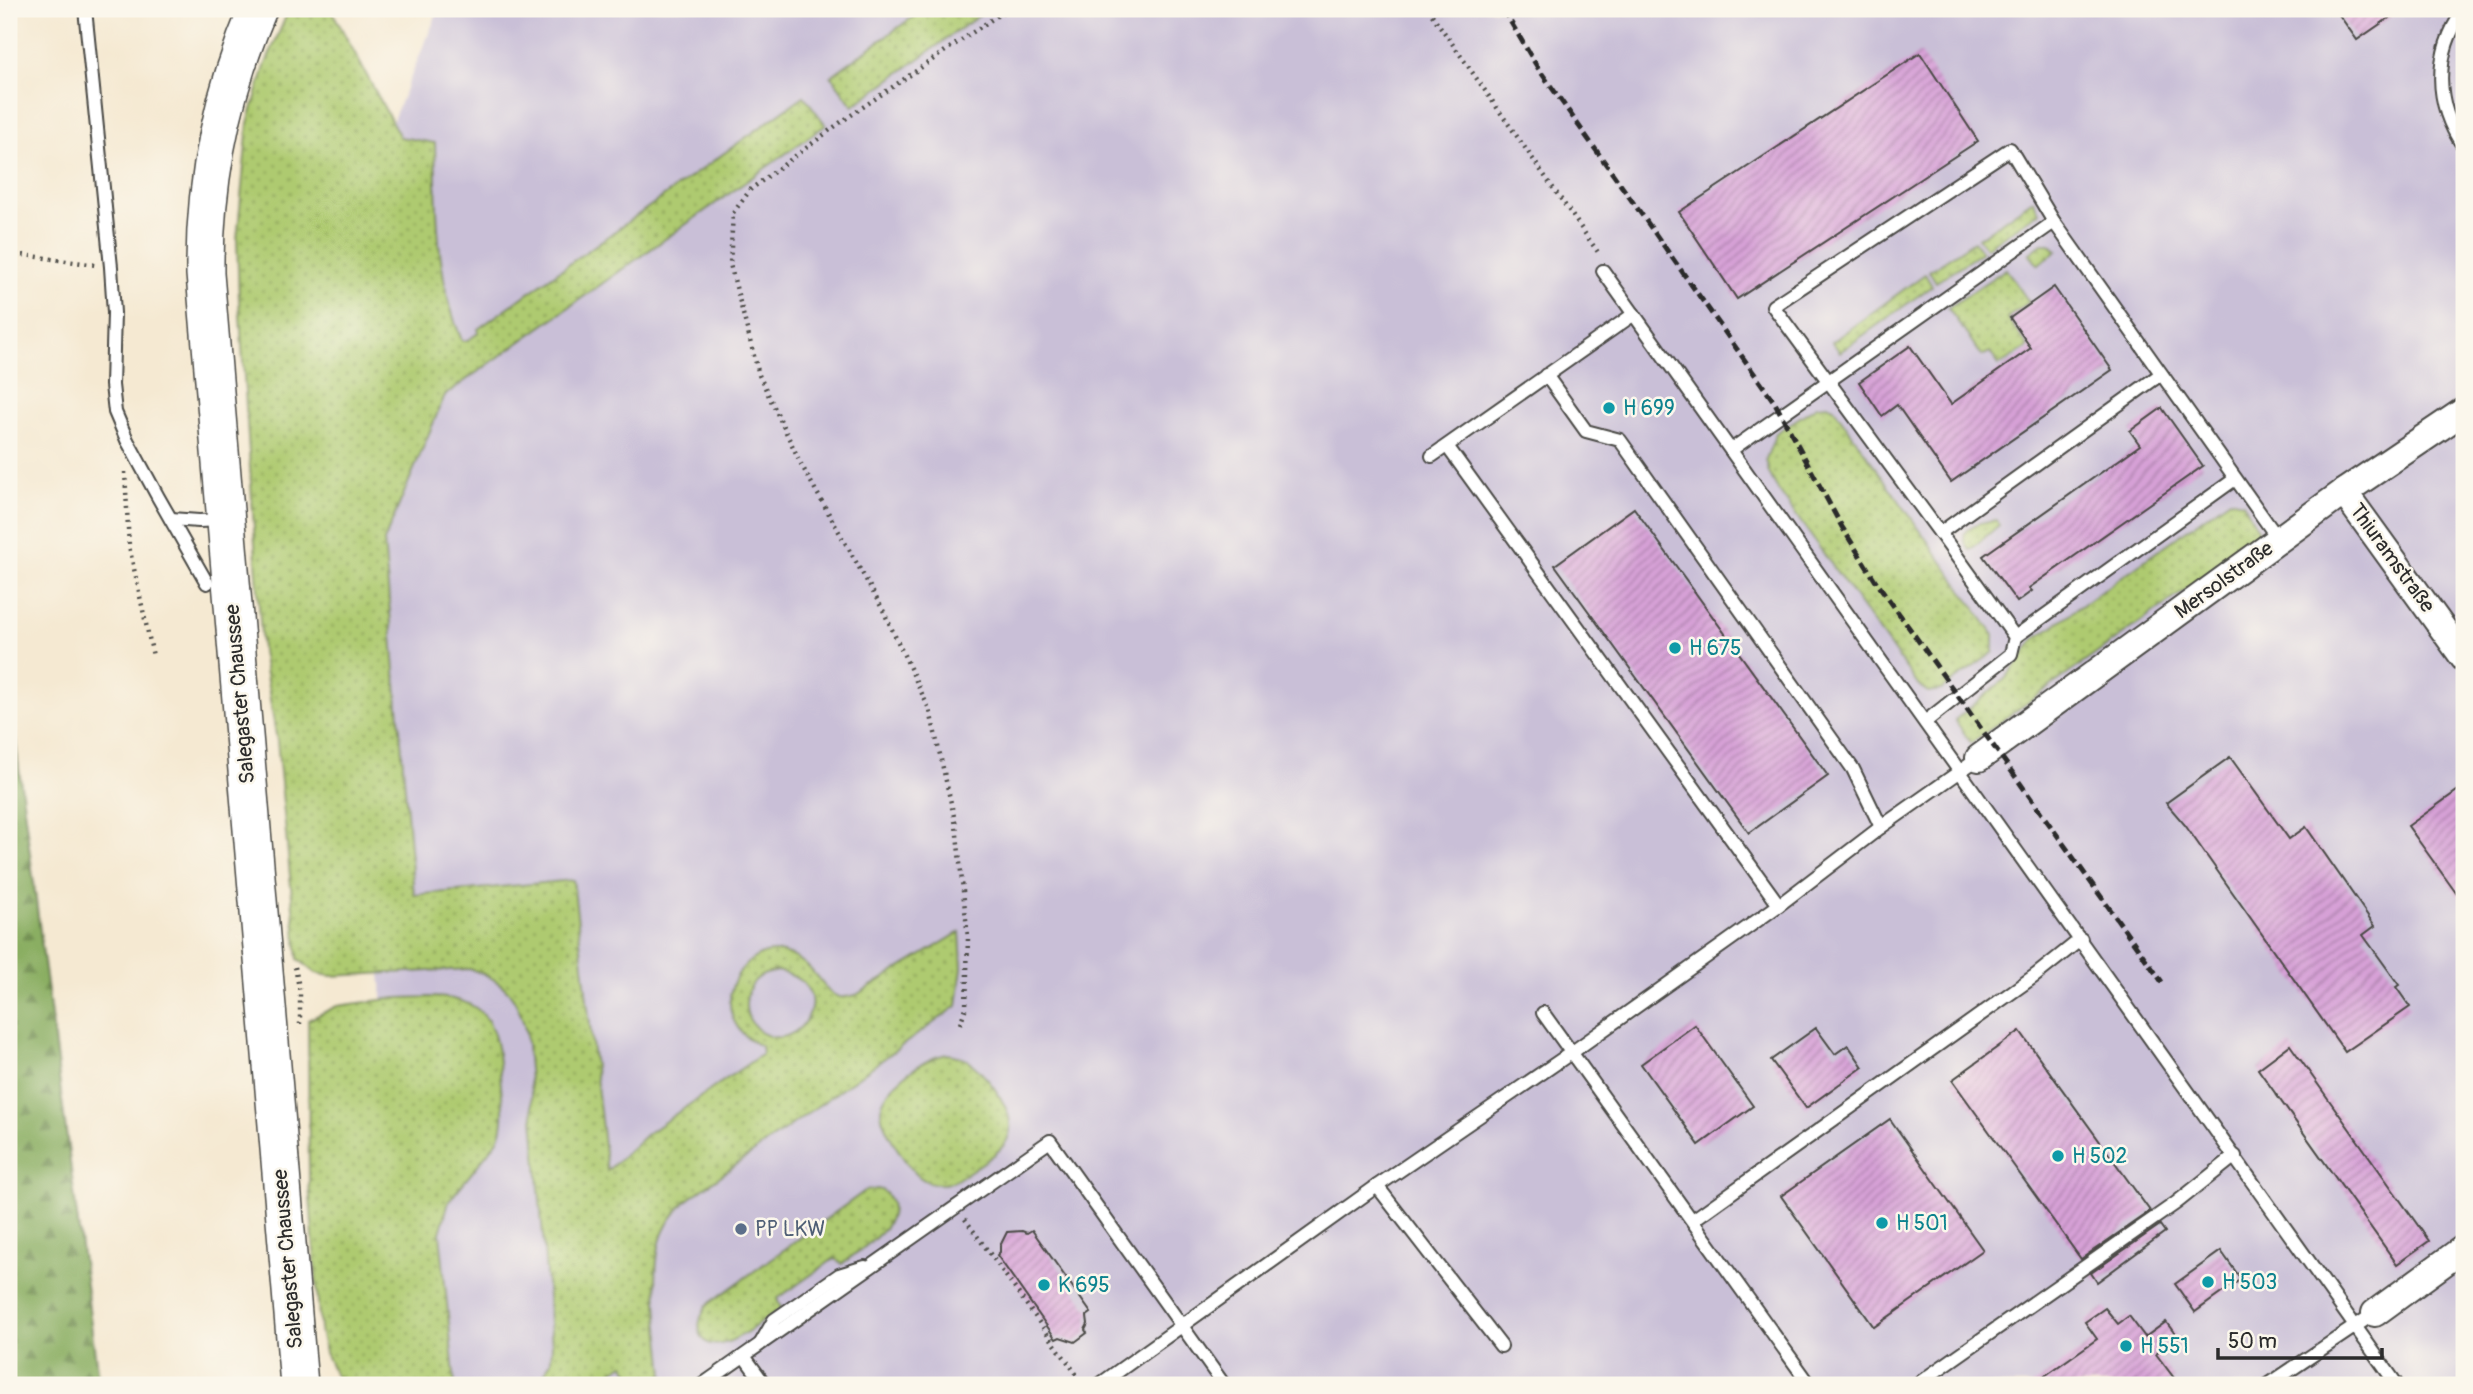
<svg xmlns="http://www.w3.org/2000/svg" width="2473" height="1394" viewBox="0 0 2473 1394" font-family="Pangolin,sans-serif">
<style>
.industrial{fill:#c9bfd7}
.grass{fill:url(#grass-dots);stroke:#6c7a4e;stroke-width:2;fill-rule:evenodd}
.forest{fill:url(#forest-firs);stroke:#5a6c46;stroke-width:2}
.building{fill:url(#building-hatch)}
.lines{fill:none;stroke-linecap:round;stroke-linejoin:round}
.lane-casing{stroke:#494844;stroke-width:16}
.street-casing{stroke:#494844;stroke-width:30}
.secondary-casing{stroke:#494844;stroke-width:40}
.path{stroke:#494844;stroke-width:4.5;stroke-dasharray:2 5;stroke-linecap:butt}
.lane{stroke:#fff;stroke-width:12}
.street{stroke:#fff;stroke-width:26}
.secondary{stroke:#fff;stroke-width:37}
.rail{stroke:#2b2b2b;stroke-width:5;stroke-dasharray:10 5;stroke-linecap:butt}
.culture-dot{fill:#0f9aa8;stroke:#fbf7ec;stroke-width:2.5}
.service-dot{fill:#5c6f8a;stroke:#fbf7ec;stroke-width:2.5}
.labels{text-anchor:middle;dominant-baseline:central;stroke-width:5;stroke-linejoin:round;paint-order:stroke}
.culture-label{font-size:21px;fill:#0d838f;stroke:#fbf7ec;text-anchor:start}
.street-label{font-size:21px;fill:#2b2b2b;stroke:#fbf7ec}
.service-label{font-size:21px;fill:#4e5e75;stroke:#fbf7ec;text-anchor:start}
</style>
<defs>
<pattern id="grass-dots" width="8" height="8" patternUnits="userSpaceOnUse" patternTransform="scale(1.75)"><rect width="8" height="8" fill="#aeca70"/><path d="M2 2h.1M6 6h.1" fill="none" stroke="#8ea45c" stroke-width="1.8" stroke-linecap="round"/></pattern>
<pattern id="forest-firs" width="22" height="20" patternUnits="userSpaceOnUse" patternTransform="scale(1.75)"><rect width="22" height="20" fill="#8aae62"/><path d="M5 1l3.5 6h-7zM16 11l3.5 6h-7z" fill="#718e51"/></pattern>
<pattern id="building-hatch" width="6" height="6" patternUnits="userSpaceOnUse" patternTransform="scale(1.75)"><rect width="6" height="6" fill="#d7a1d7"/><path d="M-1 1l2-2M0 6l6-6M5 7l2-2" fill="none" stroke="#af83af"/></pattern>
</defs>
<rect width="100%" height="100%" fill="#fbf7ec"/>
<filter id="ink" filterUnits="userSpaceOnUse"><feTurbulence type="fractalNoise" baseFrequency=".0143" numOctaves="2"/><feDisplacementMap in="SourceGraphic" scale="14" xChannelSelector="R" yChannelSelector="G"/><feConvolveMatrix kernelMatrix="1 2 1 2 8 2 1 2 1" color-interpolation-filters="sRGB"/></filter>
<filter id="wash" filterUnits="userSpaceOnUse"><feTurbulence type="fractalNoise" baseFrequency=".00686" numOctaves="4" result="noise"/><feDisplacementMap in="SourceGraphic" scale="28" xChannelSelector="R" yChannelSelector="G"/><feGaussianBlur stdDeviation="1.57" result="paint"/><feColorMatrix in="noise" values="0 0 0 0 0 0 0 0 0 0 0 0 0 0 0 0 0 1.4 0 .05"/><feComposite in="paint" operator="in"/></filter>
<g filter="url(#wash)">
<rect width="100%" height="100%" fill="#f5e9d2"/>
<path class="industrial" d="M 439,9 L 2464,9 L 2464,1385 L 416,1385 L 342,536 L 331,269 Z"/>
<g class="grass">
<path d="M 289,9 L 331,9 L 400,137 L 435,143 C 437,213 435,275 462,341 L 467,341 L 478,333 L 478,329 L 804,96 L 826,125 L 445,395 L 384,541 L 414,895 L 573,880 L 607,1171 L 647,1134 L 762,1054 L 761,1046 C 702,1019 737,943 783,953 C 815,960 822,994 840,997 C 845,998 851,996 856,995 L 960,932 L 962,967 L 957,1006 L 687,1200 C 677,1210 669,1219 664,1231 C 648,1265 661,1336 664,1375 L 650,1385 L 627,1385 L 634,1380 L 624,1364 L 612,1372 L 620,1385 L 539,1385 L 551,1361 L 552,1345 L 526,1033 C 518,997 505,980 470,969 L 330,976 L 316,973 L 298,959 L 277,741 L 262,651 L 239,301 L 237,240 L 248,123 L 266,63 ZM 777,971 C 851,987 788,1070 752,1023 C 741,1009 746,985 761,976 C 766,973 772,973 777,971 Z"/>
<path d="M 924,9 L 988,9 L 853,106 L 831,76 Z"/>
<path d="M 2033,200 L 2039,212 L 1986,248 L 1978,238 Z"/>
<path d="M 1974,241 L 1982,252 L 1936,282 L 1929,271 Z"/>
<path d="M 2042,244 L 2050,244 L 2057,251 L 2038,265 L 2029,254 Z"/>
<path d="M 2006,269 L 2029,302 L 2007,318 L 2028,347 L 1999,365 L 1990,352 L 1982,356 L 1948,308 Z"/>
<path d="M 1925,274 L 1932,286 L 1840,352 L 1832,342 Z"/>
<path d="M 1827,405 L 1834,408 L 1840,417 L 1994,635 L 1994,652 L 1941,690 L 1928,692 L 1918,685 L 1778,490 L 1769,473 L 1766,459 L 1776,433 L 1817,406 Z"/>
<path d="M 2230,499 L 2243,502 L 2258,530 L 2253,542 L 1971,743 L 1955,720 L 2005,679 L 2035,639 Z"/>
<path d="M 1997,520 L 1999,525 L 1970,550 C 1952,528 1979,522 1997,520 Z"/>
<path d="M 431,997 C 495,998 497,1032 501,1086 C 503,1105 506,1123 498,1140 L 449,1201 L 440,1233 L 455,1385 L 340,1385 L 325,1353 L 320,1330 L 309,1184 L 308,1020 L 337,1006 L 396,998 Z"/>
<path d="M 947,1054 C 956,1055 964,1057 971,1063 C 989,1078 1020,1116 1007,1140 C 1001,1152 985,1161 975,1168 C 965,1174 954,1184 942,1184 C 935,1184 926,1182 921,1178 C 908,1169 880,1125 881,1110 C 883,1086 924,1058 947,1054 Z"/>
<path d="M 878,1189 C 885,1191 887,1194 890,1200 C 901,1227 859,1250 842,1264 L 835,1258 L 777,1299 L 781,1308 C 766,1318 716,1362 702,1337 C 696,1326 701,1316 706,1306 L 865,1191 Z"/>
</g>
<path class="forest" d="M 9,692 L 99,1385 L 9,1385 Z"/>
<g id="blocks">
<g class="building">
<path d="M 2335,9 L 2402,9 L 2357,40 Z"/>
<path d="M 1920,53 L 1978,141 L 1737,299 L 1679,212 Z"/>
<path d="M 2054,287 L 2112,370 L 1951,482 L 1897,405 L 1882,416 L 1859,382 L 1910,346 L 1951,404 L 2031,348 L 2010,318 Z"/>
<path d="M 2162,408 L 2203,466 L 2029,588 L 2032,591 L 2017,602 L 1983,556 L 2140,445 L 2130,431 Z"/>
<path d="M 1634,508 L 1828,776 L 1749,833 L 1555,565 Z"/>
<path d="M 2230,757 L 2289,839 L 2306,827 L 2375,926 L 2363,935 L 2399,985 L 2396,987 L 2410,1007 L 2345,1052 L 2185,825 L 2166,803 Z"/>
<path d="M 2464,786 L 2464,904 L 2408,826 Z"/>
<path d="M 1695,1025 L 1753,1106 L 1699,1145 L 1641,1064 Z"/>
<path d="M 1816,1028 L 1835,1054 L 1848,1045 L 1863,1067 L 1806,1108 L 1771,1060 Z"/>
<path d="M 2020,1031 L 2150,1211 L 2081,1259 L 1952,1080 Z"/>
<path d="M 2290,1045 L 2429,1241 L 2397,1264 L 2258,1069 Z"/>
<path d="M 1890,1119 L 1983,1250 L 1874,1327 L 1781,1196 Z"/>
<path d="M 2160,1225 L 2165,1232 L 2097,1282 L 2091,1273 Z"/>
<path d="M 1032,1230 L 1091,1313 L 1087,1316 L 1088,1324 L 1085,1330 L 1087,1333 L 1075,1342 L 1060,1337 L 1056,1339 L 997,1255 L 1000,1252 L 1000,1246 L 1007,1232 L 1022,1231 L 1027,1233 Z"/>
<path d="M 2221,1251 L 2241,1279 L 2195,1312 L 2175,1284 Z"/>
<path d="M 2105,1308 L 2118,1324 L 2129,1316 L 2145,1337 L 2166,1322 L 2178,1338 L 2156,1354 L 2174,1378 L 2163,1385 L 2032,1385 L 2097,1339 L 2085,1322 Z"/>
</g>
</g>
</g>
<g filter="url(#ink)">
<use href="#blocks" fill-opacity="0" stroke="#494844" stroke-width="2"/>
<g class="lines">
<defs>
<g id="lane">
<path d="M 85,9 L 111,267 L 114,313 L 112,385 L 115,412 L 127,440 L 158,497 L 207,583"/>
<path d="M 2464,10 C 2433,53 2434,104 2464,147"/>
<path d="M 2054,222 L 2010,149 L 1773,306 L 1940,533 L 2161,374"/>
<path d="M 1603,271 L 2397,1385"/>
<path d="M 1546,375 L 1586,431 L 1620,440 L 1853,769 L 1881,827"/>
<path d="M 1447,446 L 1779,905"/>
<path d="M 1731,450 L 2054,222 L 2279,540"/>
<path d="M 1432,456 L 1634,314"/>
<path d="M 171,519 L 199,521 L 222,520"/>
<path d="M 2015,637 L 2235,479"/>
<path d="M 1925,722 L 2011,654 L 2015,637 L 1940,533"/>
<path d="M 1543,1013 L 1810,1385"/>
<path d="M 1377,1186 L 1501,1346"/>
<path d="M 1693,1220 L 2036,975 L 2081,939"/>
<path d="M 761,1343 L 774,1320 L 839,1275 L 865,1267"/>
<path d="M 744,1356 L 765,1385"/>
<path d="M 702,1385 L 1050,1141 L 1224,1385"/>
<path d="M 1099,1385 L 1377,1186 L 1571,1053 L 1779,905 L 1881,827 L 1979,758"/>
<path d="M 1916,1385 L 2176,1203 L 2235,1156"/>
<path d="M 2268,1385 L 2375,1313"/>
</g>
<g id="street">
<path d="M 2344,492 L 2464,658"/>
<path d="M 1979,758 L 2344,492 L 2464,411"/>
<path d="M 2375,1313 L 2464,1248"/>
</g>
<path id="secondary" d="M 258,9 C 222,93 204,182 205,274 L 299,1385"/>
</defs>
<use href="#lane" class="lane-casing"/>
<use href="#street" class="street-casing"/>
<use href="#secondary" class="secondary-casing"/>
<g class="path">
<path d="M 1428,9 L 1600,255"/>
<path d="M 9,253 L 96,265"/>
<path d="M 125,472 L 129,546 L 153,656"/>
<path d="M 295,967 L 300,993 L 300,1024"/>
<path d="M 960,1024 L 966,1007 L 968,938 L 956,825 L 930,711 L 883,610 L 802,466 L 759,375 L 730,264 L 733,213 L 751,189 L 841,122 L 1007,9"/>
<path d="M 965,1219 L 1082,1382"/>
</g>
<use href="#lane" class="lane"/>
<use href="#street" class="street"/>
<use href="#secondary" class="secondary"/>
<path class="rail" d="M 1503,9 L 1538,68 L 1775,403 L 1842,527 L 1875,580 L 2162,982"/>
</g>
</g>
<g class="culture-dot">
<circle cx="1609" cy="408" r="7"/>
<circle cx="1675" cy="648" r="7"/>
<circle cx="2058" cy="1156" r="7"/>
<circle cx="1882" cy="1223" r="7"/>
<circle cx="2208" cy="1282" r="7"/>
<circle cx="1044" cy="1285" r="7"/>
<circle cx="2126" cy="1346" r="7"/>
</g>
<circle class="service-dot" cx="741" cy="1229" r="7"/>
<g class="labels">
<g class="culture-label">
<text x="1623" y="408">H 699</text>
<text x="1689" y="648">H 675</text>
<text x="2072" y="1156">H 502</text>
<text x="1896" y="1223">H 501</text>
<text x="2222" y="1282">H 503</text>
<text x="1058" y="1285">K 695</text>
<text x="2140" y="1346">H 551</text>
</g>
<g class="street-label">
<text transform="translate(2392 558) rotate(54)">Thiuramstraße</text>
<text transform="translate(2224 580) rotate(-36)">Mersolstraße</text>
<text transform="translate(240 694) rotate(-95)">Salegaster Chaussee</text>
<text transform="translate(288 1259) rotate(-95)">Salegaster Chaussee</text>
</g>
<g class="service-label">
<text x="755" y="1229">PP LKW</text>
</g>
</g>
<rect width="2473" height="1394" fill="none" stroke="#fbf7ec" stroke-width="35"/>
<path d="M2218 1348v10h164v-10" fill="none" stroke="#2b2b2b" stroke-width="3.5"/>
<text x="2228" y="1348" font-size="21" fill="#2b2b2b" stroke="#fbf7ec" stroke-width="5" paint-order="stroke">50 m</text>
</svg>
